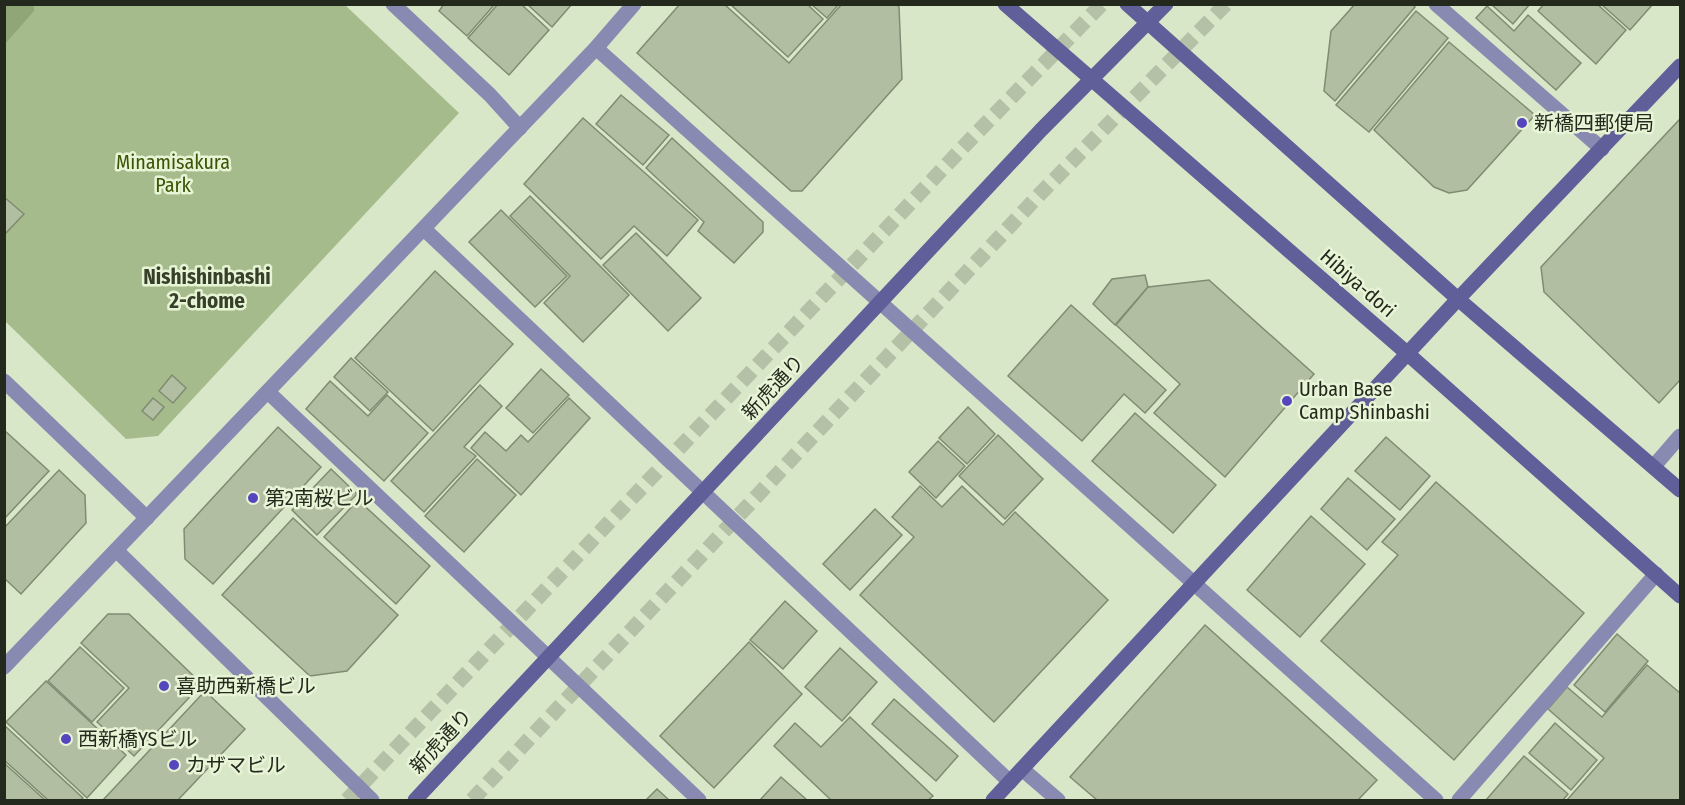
<svg xmlns="http://www.w3.org/2000/svg" width="1685" height="805" viewBox="0 0 1685 805" font-family="'Fira Sans Condensed','Noto Sans JP',sans-serif">
<style>
.green{fill:#a6bb8b}
.forest{fill:#91a676}
.building{fill:#b1bea2;stroke:#808c71;stroke-width:1.5}
.lines{fill:none;stroke-linecap:round;stroke-linejoin:round}
.secondary-tunnel{stroke:#b5c1a7;stroke-width:15;stroke-dasharray:15 8;stroke-linecap:butt}
.lane{stroke:#888ab2;stroke-width:15}
.street{stroke:#888ab2;stroke-width:15}
.secondary{stroke:#605f99;stroke-width:15}
.poi-dot{fill:#5546bd;stroke:#e7f4d6;stroke-width:2}
.labels{text-anchor:middle;dominant-baseline:central;stroke-width:5;stroke-linejoin:round;paint-order:stroke}
.poi-label{font-size:20px;fill:#24291e;stroke:#e7f4d6;text-anchor:start}
.park-label{font-size:20px;fill:#3b5406;stroke:#e7f4d6}
.street-label{font-size:20px;fill:#24291e;stroke:#e7f4d6}
.neighbourhood-label{font-size:21px;font-weight:bold;fill:#364028;stroke:#e7f4d6}
</style>
<rect width="100%" height="100%" fill="#d9e7c9"/>
<path class="green" d="M 5,5 L 345,5 L 459,113 L 158,436 L 126,439 L 5,321 Z"/>
<path class="forest" d="M 5,4 L 34,5 L 34,11 L 5,44 Z"/>
<g class="building">
<path d="M 444,4 L 495,4 L 467,36 L 439,11 Z"/>
<path d="M 498,4 L 521,4 L 549,30 L 509,75 L 468,38 Z"/>
<path d="M 527,4 L 572,4 L 552,27 Z"/>
<path d="M 680,4 L 724,4 L 789,63 L 842,4 L 896,4 L 899,7 L 902,79 L 802,191 L 791,191 L 637,53 Z"/>
<path d="M 730,4 L 807,4 L 823,19 L 788,57 Z"/>
<path d="M 811,4 L 839,4 L 827,18 Z"/>
<path d="M 1355,4 L 1412,4 L 1415,7 L 1335,101 L 1324,91 L 1331,31 Z"/>
<path d="M 1491,4 L 1530,4 L 1513,24 Z"/>
<path d="M 1544,4 L 1597,4 L 1626,30 L 1596,64 L 1538,11 Z"/>
<path d="M 1601,4 L 1653,4 L 1630,30 Z"/>
<path d="M 1487,6 L 1514,31 L 1528,15 L 1581,63 L 1556,90 L 1476,18 Z"/>
<path d="M 1416,11 L 1448,38 L 1369,132 L 1336,105 Z"/>
<path d="M 1449,42 L 1535,115 L 1467,190 L 1449,193 L 1434,187 L 1374,130 Z"/>
<path d="M 621,95 L 669,135 L 643,165 L 596,124 Z"/>
<path d="M 583,118 L 698,220 L 667,256 L 634,226 L 601,259 L 524,184 Z"/>
<path d="M 1680,119 L 1680,380 L 1659,403 L 1544,292 L 1541,267 Z"/>
<path d="M 672,138 L 763,222 L 763,232 L 734,263 L 698,231 L 704,222 L 646,168 Z"/>
<path d="M 530,196 L 629,295 L 583,342 L 544,303 L 570,276 L 510,216 Z"/>
<path d="M 4,197 L 24,214 L 4,235 Z"/>
<path d="M 501,210 L 567,276 L 535,307 L 469,242 Z"/>
<path d="M 636,233 L 701,298 L 668,331 L 603,265 Z"/>
<path d="M 435,271 L 513,344 L 433,431 L 355,358 Z"/>
<path d="M 1145,275 L 1148,287 L 1115,325 L 1093,304 L 1112,279 Z"/>
<path d="M 1209,280 L 1314,374 L 1225,477 L 1154,413 L 1180,384 L 1116,325 L 1148,287 Z"/>
<path d="M 1071,305 L 1166,390 L 1145,413 L 1124,394 L 1082,441 L 1008,376 Z"/>
<path d="M 351,358 L 388,392 L 370,411 L 334,377 Z"/>
<path d="M 541,369 L 569,395 L 533,433 L 506,408 Z"/>
<path d="M 172,375 L 186,388 L 173,403 L 159,391 Z"/>
<path d="M 330,381 L 368,416 L 387,395 L 428,433 L 384,481 L 306,409 Z"/>
<path d="M 480,385 L 502,406 L 464,447 L 476,456 L 424,512 L 391,481 Z"/>
<path d="M 153,398 L 164,407 L 153,420 L 142,411 Z"/>
<path d="M 569,398 L 590,418 L 521,495 L 471,448 L 485,432 L 506,451 L 521,435 L 528,442 Z"/>
<path d="M 968,407 L 995,434 L 967,464 L 939,438 Z"/>
<path d="M 1135,413 L 1216,485 L 1173,533 L 1092,461 Z"/>
<path d="M 278,427 L 321,467 L 213,584 L 185,559 L 184,529 Z"/>
<path d="M 4,430 L 49,471 L 4,519 Z"/>
<path d="M 998,435 L 1043,479 L 1005,519 L 959,476 Z"/>
<path d="M 1386,437 L 1430,476 L 1400,510 L 1355,471 Z"/>
<path d="M 938,441 L 965,466 L 936,498 L 909,472 Z"/>
<path d="M 477,459 L 516,495 L 464,552 L 425,516 Z"/>
<path d="M 331,469 L 357,494 L 317,535 L 292,510 Z"/>
<path d="M 59,470 L 85,495 L 86,523 L 21,594 L 4,578 L 4,528 Z"/>
<path d="M 1348,478 L 1395,519 L 1367,550 L 1321,509 Z"/>
<path d="M 1436,482 L 1584,613 L 1454,760 L 1321,641 L 1398,555 L 1382,542 Z"/>
<path d="M 920,486 L 942,507 L 962,486 L 1003,525 L 1015,512 L 1108,600 L 994,722 L 860,595 L 914,537 L 892,517 Z"/>
<path d="M 358,500 L 430,566 L 396,604 L 324,537 Z"/>
<path d="M 875,509 L 902,535 L 850,590 L 823,564 Z"/>
<path d="M 1311,516 L 1365,564 L 1300,637 L 1247,590 Z"/>
<path d="M 293,518 L 398,615 L 347,671 L 310,676 L 222,595 Z"/>
<path d="M 785,601 L 817,631 L 783,669 L 750,640 Z"/>
<path d="M 108,614 L 129,614 L 202,684 L 134,756 L 97,722 L 129,688 L 81,643 Z"/>
<path d="M 1205,625 L 1377,780 L 1358,800 L 1097,800 L 1070,777 Z"/>
<path d="M 1617,634 L 1648,661 L 1605,712 L 1574,685 Z"/>
<path d="M 749,642 L 802,694 L 714,788 L 660,736 Z"/>
<path d="M 80,647 L 124,688 L 92,722 L 48,681 Z"/>
<path d="M 840,648 L 877,682 L 842,721 L 805,687 Z"/>
<path d="M 1647,665 L 1680,693 L 1680,800 L 1567,800 L 1604,758 L 1548,709 L 1567,687 L 1602,717 Z"/>
<path d="M 46,681 L 126,755 L 87,798 L 6,722 Z"/>
<path d="M 205,691 L 245,729 L 178,800 L 103,800 Z"/>
<path d="M 894,699 L 958,756 L 936,781 L 872,724 Z"/>
<path d="M 850,717 L 933,796 L 928,800 L 831,800 L 774,746 L 795,723 L 821,747 Z"/>
<path d="M 1555,723 L 1597,760 L 1571,790 L 1529,753 Z"/>
<path d="M 4,725 L 83,798 L 80,800 L 48,800 L 4,760 Z"/>
<path d="M 1524,756 L 1568,794 L 1563,800 L 1486,800 Z"/>
<path d="M 4,763 L 45,800 L 4,800 Z"/>
<path d="M 781,777 L 807,800 L 760,800 Z"/>
<path d="M 657,789 L 669,800 L 646,800 Z"/>
</g>
<g class="lines">
<g class="secondary-tunnel">
<path d="M 347,800 L 969,141 L 1102,4"/>
<path d="M 472,800 L 1039,195 L 1226,4"/>
</g>
<path class="lane" d="M 268,392 L 699,800"/>
<g class="street">
<path d="M 393,4 L 490,95 L 520,128"/>
<path d="M 1436,4 L 1602,149"/>
<path d="M 596,48 L 1436,800"/>
<path d="M 424,229 L 1010,782"/>
<path d="M 4,381 L 147,518"/>
<path d="M 1654,466 L 1680,436"/>
<path d="M 116,550 L 372,800"/>
<path d="M 4,667 L 596,48 L 634,4"/>
<path d="M 1022,769 L 1058,800"/>
<path d="M 1459,800 L 1656,574"/>
</g>
<g class="secondary">
<path d="M 1005,4 L 1408,354 L 1680,596"/>
<path d="M 1127,4 L 1458,299 L 1680,490"/>
<path d="M 415,800 L 1041,130 L 1166,4"/>
<path d="M 993,800 L 1458,299 L 1680,66"/>
</g>
</g>
<g class="poi-dot">
<circle cx="1522" cy="123" r="6"/>
<circle cx="1287" cy="401" r="6"/>
<circle cx="253" cy="498" r="6"/>
<circle cx="164" cy="686" r="6"/>
<circle cx="66" cy="739" r="6"/>
<circle cx="174" cy="765" r="6"/>
</g>
<g class="labels">
<g class="poi-label">
<text x="1534" y="123">新橋四郵便局</text>
<text x="1299" y="389">Urban Base<tspan x="1299" dy="23">Camp Shinbashi</tspan></text>
<text x="265" y="498">第2南桜ビル</text>
<text x="176" y="686">喜助西新橋ビル</text>
<text x="78" y="739">西新橋YSビル</text>
<text x="186" y="765">カザマビル</text>
</g>
<g class="park-label">
<text x="173" y="162">Minamisakura<tspan x="173" dy="23">Park</tspan></text>
</g>
<g class="street-label">
<text transform="translate(1358 283) rotate(41)">Hibiya-dori</text>
<text transform="translate(773 387) rotate(-47)">新虎通り</text>
<text transform="translate(441 741) rotate(-47)">新虎通り</text>
</g>
<g class="neighbourhood-label">
<text x="207" y="277">Nishishinbashi<tspan x="207" dy="24">2-chome</tspan></text>
</g>
</g>
<rect width="1685" height="805" fill="none" stroke="#24291e" stroke-width="12"/>
</svg>
